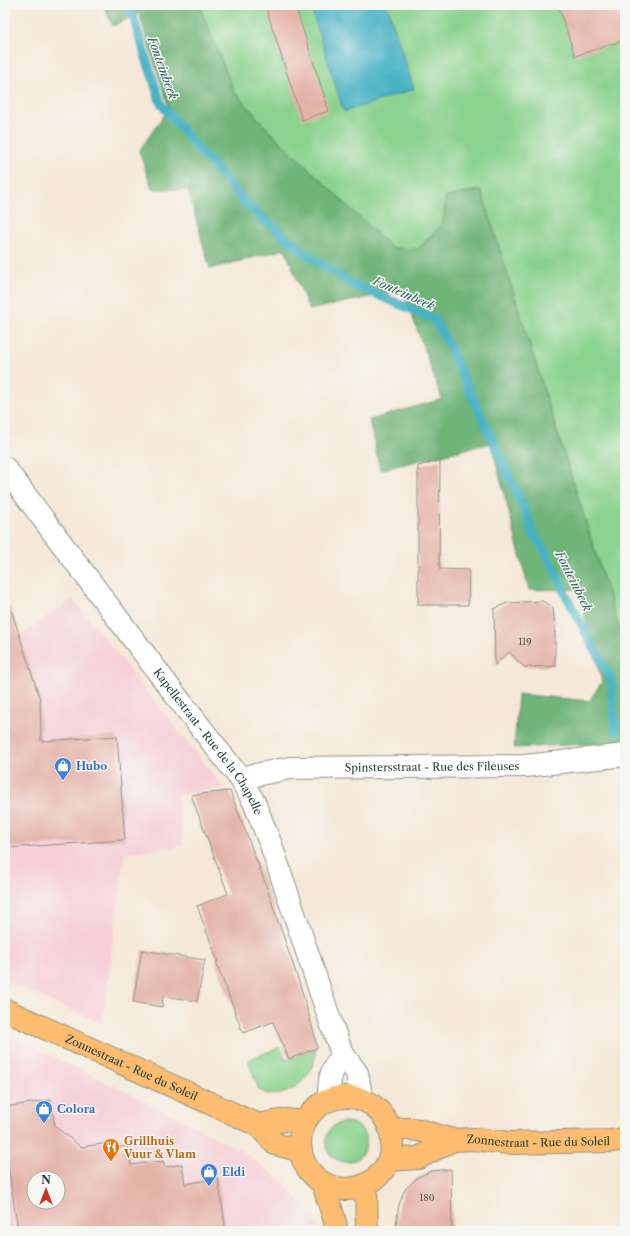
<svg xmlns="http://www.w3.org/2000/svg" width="630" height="1236" viewBox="0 0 630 1236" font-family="'Libre Caslon Text',serif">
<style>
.built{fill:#f6cfd7;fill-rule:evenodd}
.green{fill:#8ad28d;stroke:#548860}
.forest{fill:#6fb478;stroke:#477856}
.water{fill:#47b2c4;stroke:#33787c}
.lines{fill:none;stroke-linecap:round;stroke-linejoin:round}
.stream{stroke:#47b2c4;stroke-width:9}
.building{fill:#e4b2a7;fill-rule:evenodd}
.minor-casing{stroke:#8a9286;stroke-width:24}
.major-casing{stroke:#8a9286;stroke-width:24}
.minor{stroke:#fff;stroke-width:22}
.major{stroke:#fdbc70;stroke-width:22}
.labels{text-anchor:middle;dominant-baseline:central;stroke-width:3;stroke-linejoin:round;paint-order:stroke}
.number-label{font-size:9px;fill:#505a51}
.street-label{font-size:11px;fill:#1f3d34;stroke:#f6f6f2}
.shop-label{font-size:11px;font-weight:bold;fill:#366cbe;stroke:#f6f6f2;text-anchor:start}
.food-label{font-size:11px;font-weight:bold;fill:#c56008;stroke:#f6f6f2;text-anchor:start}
.water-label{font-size:12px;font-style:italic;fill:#2b605f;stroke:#f6f6f2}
</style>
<rect width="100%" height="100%" fill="#f6f6f2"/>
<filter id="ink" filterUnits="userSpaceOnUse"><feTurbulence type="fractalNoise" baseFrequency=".025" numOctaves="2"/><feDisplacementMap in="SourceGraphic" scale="8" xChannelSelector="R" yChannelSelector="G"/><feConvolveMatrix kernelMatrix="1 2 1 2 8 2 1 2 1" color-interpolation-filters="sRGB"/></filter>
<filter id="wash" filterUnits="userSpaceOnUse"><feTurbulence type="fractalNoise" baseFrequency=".012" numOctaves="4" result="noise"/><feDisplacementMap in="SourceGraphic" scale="16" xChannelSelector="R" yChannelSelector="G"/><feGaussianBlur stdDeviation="0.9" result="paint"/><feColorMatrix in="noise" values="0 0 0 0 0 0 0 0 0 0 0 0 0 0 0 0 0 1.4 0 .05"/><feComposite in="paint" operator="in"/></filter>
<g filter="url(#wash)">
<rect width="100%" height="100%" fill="#f5e8d7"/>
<g class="built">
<path d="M 73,599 L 224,788 L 178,795 L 183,846 L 125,853 L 102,1024 L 5,981 L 5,640 L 19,636 Z"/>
<path d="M 5,1034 L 137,1097 L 244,1152 L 285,1184 L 309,1213 L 321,1231 L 9,1231 L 5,1209 ZM 34,1178 L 58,1178 L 58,1202 L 34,1202 Z"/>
</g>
<g class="green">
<path d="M 199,5 L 625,5 L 625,647 L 481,190 L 446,197 L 443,223 L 418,250 L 392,248 L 269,131 L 234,91 Z"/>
<path d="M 280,1047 L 286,1060 L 315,1049 C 318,1072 292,1099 268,1094 C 265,1093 262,1091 259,1090 L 248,1060 Z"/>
<circle cx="346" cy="1142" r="20"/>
</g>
<path class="forest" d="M 103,5 L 199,5 L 234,91 L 269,131 L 392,248 L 418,249 L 443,223 L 446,197 L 481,190 L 625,647 L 625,742 L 514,748 L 518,694 L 589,701 L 602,682 L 578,589 L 529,590 L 491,443 L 380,470 L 369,420 L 442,399 L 403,290 L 309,310 L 285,249 L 210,269 L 188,190 L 152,189 L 139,151 L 169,108 L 139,13 L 113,26 Z"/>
<path class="water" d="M 310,5 L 387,5 L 414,89 L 344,112 Z"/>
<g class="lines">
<path class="stream" d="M 129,5 L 161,104 L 193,143 L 248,206 L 304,252 L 352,284 L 434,319 L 450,348 L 529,520 L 532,532 L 545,551 L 560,580 L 565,594 L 611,680 L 615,731"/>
</g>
<g id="blocks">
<g class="building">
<path d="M 265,5 L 295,5 L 329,111 L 302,120 Z"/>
<path d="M 558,5 L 625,5 L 625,40 L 575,56 Z"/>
<path d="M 440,460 L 439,569 L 469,570 L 468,605 L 418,605 L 418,466 Z"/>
<path d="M 542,601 L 553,607 L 555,628 L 555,666 L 524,667 L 509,652 L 495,665 L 494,609 L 507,603 Z"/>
<path d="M 10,606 L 40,699 L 41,741 L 117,736 L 125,840 L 5,848 L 5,607 Z"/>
<path d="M 230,791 L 264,880 L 301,988 L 314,1033 L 317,1048 L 289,1059 L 273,1022 L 243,1033 L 216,962 L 218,962 L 197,906 L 228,894 L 191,795 Z"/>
<path d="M 142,950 L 205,960 L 197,1001 L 163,996 L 162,1007 L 133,1002 Z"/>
<path d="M 50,1100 L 55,1126 L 81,1147 L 109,1143 L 110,1149 L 127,1146 L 131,1165 L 163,1161 L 165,1167 L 182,1164 L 185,1184 L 218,1178 L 226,1231 L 18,1231 L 5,1145 L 5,1107 ZM 34,1178 L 58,1178 L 58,1202 L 34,1202 Z"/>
<path d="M 451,1169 L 452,1231 L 395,1231 L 399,1205 L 405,1189 L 418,1177 L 431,1171 Z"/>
</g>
</g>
</g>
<g filter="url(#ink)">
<use href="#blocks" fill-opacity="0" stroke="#8a9286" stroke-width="1"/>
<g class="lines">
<defs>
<g id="minor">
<path id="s1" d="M 5,468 L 173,692 L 240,778 L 254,802 L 271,845 L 332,1026 L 342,1053 L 357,1073 L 362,1100"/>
<path id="s2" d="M 240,778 L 290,768 L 525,766 L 625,755"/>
<path d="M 328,1101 L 330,1080 L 332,1072 L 342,1053"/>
</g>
<g id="major">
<path id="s3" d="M 5,1010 L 258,1125 L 275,1144 L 301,1151"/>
<circle cx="346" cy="1143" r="46"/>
<path d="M 258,1125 L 285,1120 L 305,1122"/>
<path id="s4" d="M 390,1129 L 409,1129 L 419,1130 L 453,1140 L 473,1139 L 510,1143 L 611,1141 L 625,1139"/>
<path d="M 389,1160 L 418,1158 L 453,1140"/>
<path d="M 323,1184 L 334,1218 L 337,1231"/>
<path d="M 366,1185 L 367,1231"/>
</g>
</defs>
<use href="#minor" class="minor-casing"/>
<use href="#major" class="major-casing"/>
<use href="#minor" class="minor"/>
<use href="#major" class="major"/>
</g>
</g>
<defs>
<symbol id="shop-pin" viewBox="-11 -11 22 30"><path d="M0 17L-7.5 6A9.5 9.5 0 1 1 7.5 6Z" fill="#3f7fe0" stroke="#f6f6f2"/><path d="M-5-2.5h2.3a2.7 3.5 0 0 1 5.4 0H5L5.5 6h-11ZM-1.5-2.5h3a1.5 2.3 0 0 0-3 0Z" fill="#fff"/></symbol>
<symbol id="restaurant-pin" viewBox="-11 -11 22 30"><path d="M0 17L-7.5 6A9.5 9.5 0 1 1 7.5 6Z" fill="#e8710a" stroke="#f6f6f2"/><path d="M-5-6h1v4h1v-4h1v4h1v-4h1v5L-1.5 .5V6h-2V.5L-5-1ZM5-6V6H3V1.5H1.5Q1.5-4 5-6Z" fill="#fff"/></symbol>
</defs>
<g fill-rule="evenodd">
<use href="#shop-pin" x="53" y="756" width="20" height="27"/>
<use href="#shop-pin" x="34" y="1099" width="20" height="27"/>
<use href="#restaurant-pin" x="101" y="1137" width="20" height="27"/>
<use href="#shop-pin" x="199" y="1162" width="20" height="27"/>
</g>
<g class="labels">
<g class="number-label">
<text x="525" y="641">119</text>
<text x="427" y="1197">180</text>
</g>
<g class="street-label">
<text stroke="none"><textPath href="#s1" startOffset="341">Kapellestraat - Rue de la Chapelle</textPath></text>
<text stroke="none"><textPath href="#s2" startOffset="193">Spinstersstraat - Rue des Fileuses</textPath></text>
<text stroke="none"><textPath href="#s3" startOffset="139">Zonnestraat - Rue du Soleil</textPath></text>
<text stroke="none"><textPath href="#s4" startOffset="150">Zonnestraat - Rue du Soleil</textPath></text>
</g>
<g class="shop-label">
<text x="76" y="766">Hubo</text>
<text x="57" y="1109">Colora</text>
<text x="222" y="1172">Eldi</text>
</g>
<g class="food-label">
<text x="124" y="1141">Grillhuis<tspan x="124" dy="13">Vuur &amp; Vlam</tspan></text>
</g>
<g class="water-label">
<text transform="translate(163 68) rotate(70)">Fonteinbeek</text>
<text transform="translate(404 293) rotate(24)">Fonteinbeek</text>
<text transform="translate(574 581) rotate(63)">Fonteinbeek</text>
</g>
</g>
<rect width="630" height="1236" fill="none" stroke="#f6f6f2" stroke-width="20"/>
<g transform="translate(46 1190)"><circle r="19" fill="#f6f6f2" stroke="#a0aca6"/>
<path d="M0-3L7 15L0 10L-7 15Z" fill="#c8321e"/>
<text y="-6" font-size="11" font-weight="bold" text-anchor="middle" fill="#1f3d34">N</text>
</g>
</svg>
